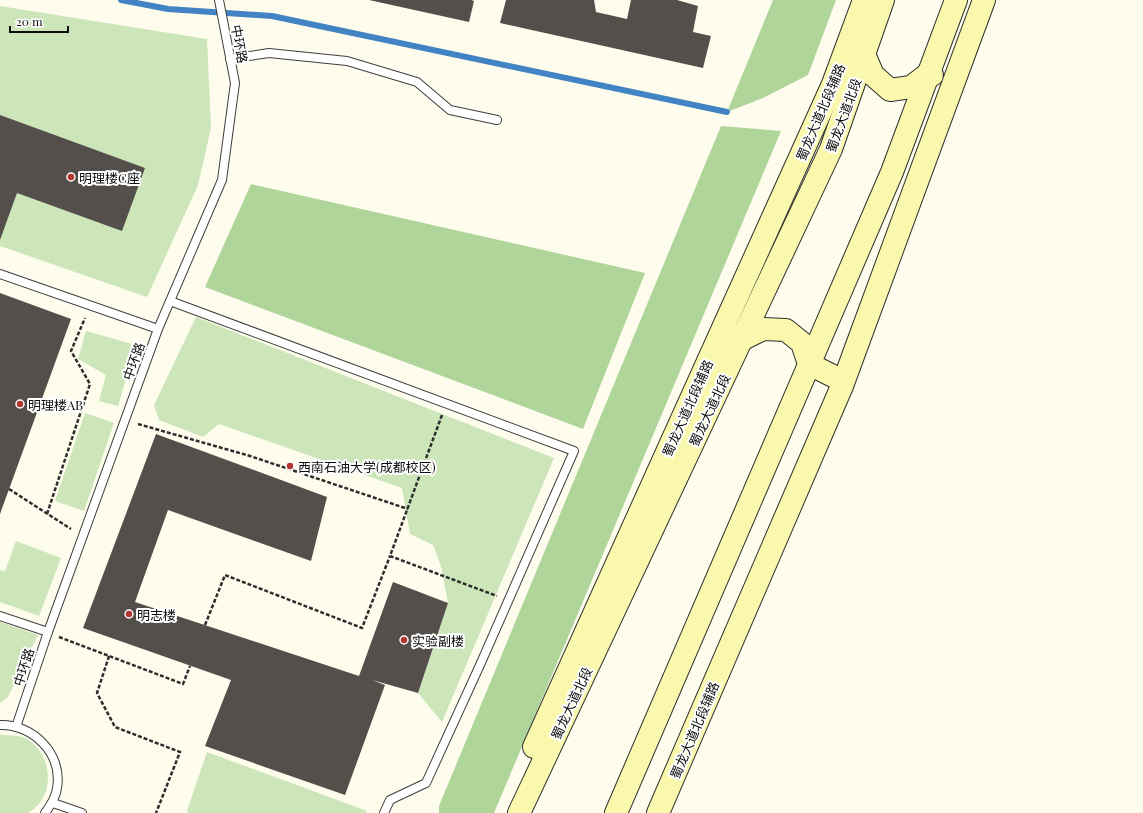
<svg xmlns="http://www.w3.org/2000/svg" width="1143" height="813" viewBox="0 0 1143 813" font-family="'Playfair Display','Noto Sans SC',serif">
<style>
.green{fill:#cce5b9}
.forest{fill:#afd59a}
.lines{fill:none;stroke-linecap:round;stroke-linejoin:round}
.stream{stroke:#4283c3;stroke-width:6}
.building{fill:#544f4a}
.lane-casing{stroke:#3f3f3f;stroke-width:10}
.secondary-casing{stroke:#2e2e2e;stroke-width:24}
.path{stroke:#2e2e2e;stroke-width:2.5;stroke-dasharray:4 2;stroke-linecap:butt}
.lane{stroke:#fff;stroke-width:8}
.secondary{stroke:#f9f8ad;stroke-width:22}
.poi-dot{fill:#b2352f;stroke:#fff;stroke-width:1.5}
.labels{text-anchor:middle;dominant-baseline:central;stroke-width:4;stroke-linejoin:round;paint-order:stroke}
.street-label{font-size:13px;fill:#0c0c0c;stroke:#fff}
.poi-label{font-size:13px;fill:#0c0c0c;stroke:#fff;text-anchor:start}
</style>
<rect width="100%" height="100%" fill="#fefced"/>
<g class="green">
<path d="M 0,6 L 207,39 L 211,128 L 198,185 L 147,297 L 0,246 Z"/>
<path d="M 196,317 L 554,458 L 442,722 L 418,693 L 448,603 L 441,566 L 433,545 L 410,534 L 402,488 L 219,424 L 203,437 L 159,420 L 154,405 Z"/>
<path d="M 86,331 L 136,345 L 118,406 L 99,401 L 106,375 L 78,359 Z"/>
<path d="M 85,413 L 114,423 L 84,511 L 55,501 Z"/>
<path d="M 16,541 L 61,558 L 39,616 L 0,602 L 0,570 L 5,571 Z"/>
<path d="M 0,622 L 38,635 L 8,697 L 0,703 Z"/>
<path d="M 0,735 C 8,735 17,735 25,738 C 53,753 57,796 28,813 L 0,813 Z"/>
<path d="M 207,752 L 367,811 L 366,813 L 188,813 L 187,811 Z"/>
</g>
<g class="forest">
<path d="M 773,0 L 836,0 L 808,75 L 763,98 L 727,112 Z"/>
<path d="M 721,126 L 781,131 L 494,813 L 439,813 L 439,806 Z"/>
<path d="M 251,184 L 645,273 L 583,429 L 205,287 Z"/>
</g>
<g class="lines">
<path class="stream" d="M 121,0 L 168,9 L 272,16 L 727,112"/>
</g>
<g class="building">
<path d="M 369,0 L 471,0 L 474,1 L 469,22 Z"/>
<path d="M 506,0 L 594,0 L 596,12 L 627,19 L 631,0 L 677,0 L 698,6 L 693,32 L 711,36 L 703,68 L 500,23 Z"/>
<path d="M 0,115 L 145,168 L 122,231 L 17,193 L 0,240 Z"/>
<path d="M 0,293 L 71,319 L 0,514 Z"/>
<path d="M 156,434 L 327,497 L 311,561 L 168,510 L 135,602 L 359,676 L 393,582 L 448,603 L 418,693 L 372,680 L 385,685 L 345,795 L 205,746 L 231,680 L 83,628 Z"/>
</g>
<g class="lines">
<defs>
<g id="lane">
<path d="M 230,59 L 269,53 L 347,61 L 417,82 L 450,110 L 497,120"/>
<path d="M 0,274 L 158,329"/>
<path d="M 170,301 L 574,451 L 480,665 L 426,783 L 390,800 L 384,813"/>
<path d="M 0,616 L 48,632"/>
<path d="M 0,725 C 33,724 63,754 57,788 C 56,797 51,805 45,813"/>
<path d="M 16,727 L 48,632 L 158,329 L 222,180 L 235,83 L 219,0"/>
<path d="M 53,803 L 82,813"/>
</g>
<g id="secondary">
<path d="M 857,52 L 864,54 L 873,75 L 890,90 L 911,87 L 928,74 L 932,75"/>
<path d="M 737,339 L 741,340 L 763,329 L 786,330 L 802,343 L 809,364 L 843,381"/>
<path d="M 534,747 L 833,84 L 864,0"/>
<path d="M 519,813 L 831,149 L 883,0"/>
<path d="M 616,813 L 892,172 L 956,0"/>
<path d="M 658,813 L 842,386 L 984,0"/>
</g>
</defs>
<use href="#lane" class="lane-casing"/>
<use href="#secondary" class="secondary-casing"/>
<g class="path">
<path d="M 442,415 L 390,556 L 497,596"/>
<path d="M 138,424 L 250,456 L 408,509"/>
<path d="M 9,489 L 71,529"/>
<path d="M 47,514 L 90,384 L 71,351 L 85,318"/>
<path d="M 205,625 L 225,575 L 362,628 L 390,556"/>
<path d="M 59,637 L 183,684 L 190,666"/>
<path d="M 109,656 L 97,693 L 115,727 L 180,752 L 156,813"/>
</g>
<use href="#lane" class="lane"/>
<use href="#secondary" class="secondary"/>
</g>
<g class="poi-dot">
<circle cx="71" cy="177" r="4"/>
<circle cx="20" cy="404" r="4"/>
<circle cx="290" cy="466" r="4"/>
<circle cx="129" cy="614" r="4"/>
<circle cx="404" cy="640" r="4"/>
</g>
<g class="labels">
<g class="street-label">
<text transform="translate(240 44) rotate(80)">中环路</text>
<text transform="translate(820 112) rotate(-67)">蜀龙大道北段辅路</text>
<text transform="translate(843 115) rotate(-70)">蜀龙大道北段</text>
<text transform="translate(133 361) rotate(-70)">中环路</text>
<text transform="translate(687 408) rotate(-66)">蜀龙大道北段辅路</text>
<text transform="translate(709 410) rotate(-65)">蜀龙大道北段</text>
<text transform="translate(23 667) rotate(-72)">中环路</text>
<text transform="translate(571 703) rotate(-65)">蜀龙大道北段</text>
<text transform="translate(694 730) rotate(-67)">蜀龙大道北段辅路</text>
</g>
<g class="poi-label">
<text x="79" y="177">明理楼C座</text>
<text x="28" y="404">明理楼AB</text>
<text x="298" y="466">西南石油大学(成都校区)</text>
<text x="137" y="614">明志楼</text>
<text x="412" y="640">实验副楼</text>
</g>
</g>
<path d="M10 26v6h58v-6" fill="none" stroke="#0c0c0c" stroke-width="2"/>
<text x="16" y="26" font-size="12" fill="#0c0c0c" stroke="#ffffff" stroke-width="3" paint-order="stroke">20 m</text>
</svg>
